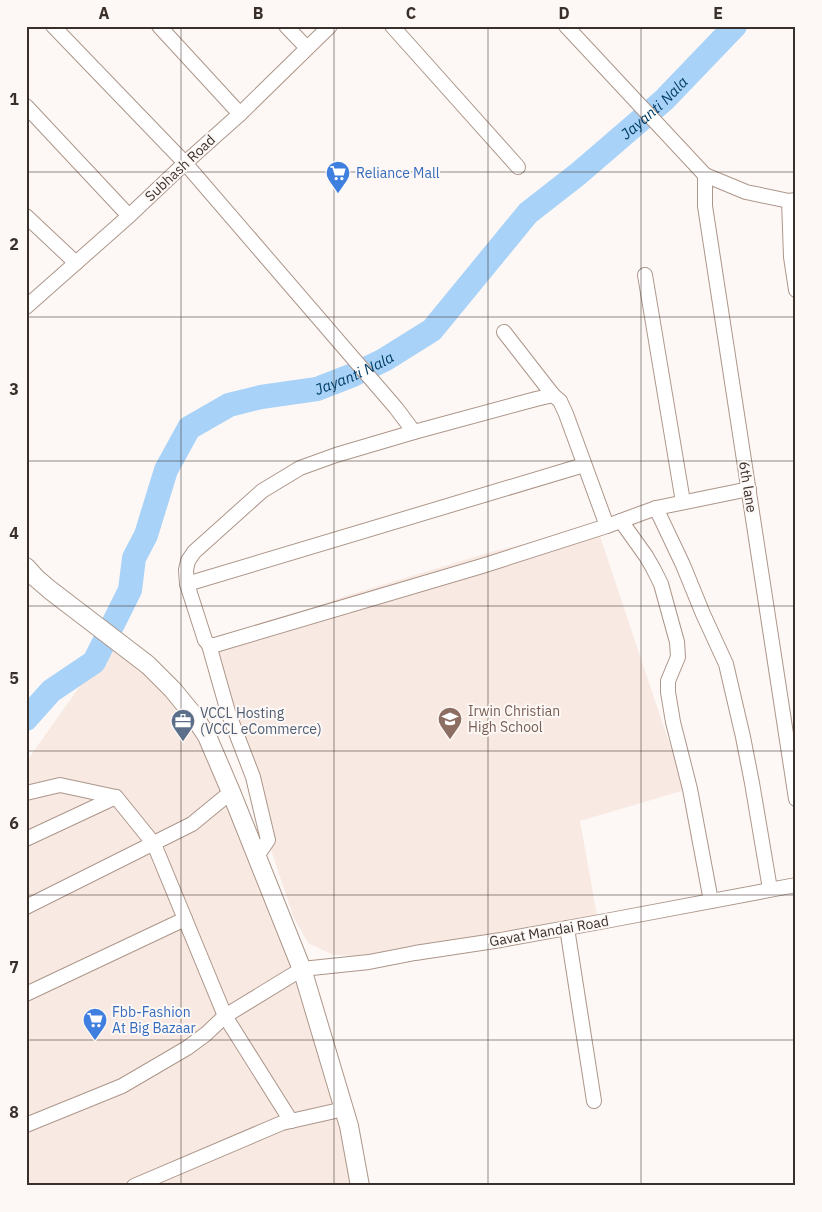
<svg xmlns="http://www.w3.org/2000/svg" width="822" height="1212" viewBox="0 0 822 1212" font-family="'IBM Plex Sans',sans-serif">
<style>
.built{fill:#f8eae3}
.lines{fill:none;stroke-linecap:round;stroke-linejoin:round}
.river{stroke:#a8d2f7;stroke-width:24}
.minor-casing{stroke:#ad968a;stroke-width:16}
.major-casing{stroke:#ad968a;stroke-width:20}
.minor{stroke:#fff;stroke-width:14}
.major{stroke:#fff;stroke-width:18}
.grid{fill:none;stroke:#3a302b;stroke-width:1;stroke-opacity:0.55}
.labels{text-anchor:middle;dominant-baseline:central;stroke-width:4;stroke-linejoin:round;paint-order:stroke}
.street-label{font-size:14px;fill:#3a302b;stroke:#fdf8f5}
.shop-label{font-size:14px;fill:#366cbe;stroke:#fdf8f5;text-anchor:start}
.education-label{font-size:14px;fill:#785e54;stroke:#fdf8f5;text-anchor:start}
.service-label{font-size:14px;fill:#4e5e75;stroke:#fdf8f5;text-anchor:start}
.water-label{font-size:15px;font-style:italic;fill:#003e67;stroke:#fdf8f5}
.neatline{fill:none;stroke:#3a302b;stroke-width:2}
.grid-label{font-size:16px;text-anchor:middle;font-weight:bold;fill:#3a302b}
</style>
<rect width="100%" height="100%" fill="#fdf8f5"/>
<g class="built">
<path d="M 597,527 L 685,790 L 580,821 L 598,921 L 367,956 L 333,955 L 308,943 L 293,916 L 241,760 L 224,720 L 209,677 L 211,645 L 342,597 L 494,551 Z"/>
<path d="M 114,638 L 191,712 L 303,972 L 360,1186 L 26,1186 L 26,762 Z"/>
</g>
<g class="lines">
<path class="river" id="s1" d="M 26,719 L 51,691 L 94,662 L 130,590 L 134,558 L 146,535 L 166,470 L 189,428 L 229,405 L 261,397 L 317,389 L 353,375 L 384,360 L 432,330 L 528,213 L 578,174 L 664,100 L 735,26"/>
<defs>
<g id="minor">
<path d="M 53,26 L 185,163 L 396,408 L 414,432 L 536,399 L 553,395 L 560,401 L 566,414 L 607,526 L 656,508 L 749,489"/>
<path d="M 159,26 L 240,114"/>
<path d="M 286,26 L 307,48"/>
<path d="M 392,26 L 518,167"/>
<path d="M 566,26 L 705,175 L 746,192 L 789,201 L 796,200"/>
<path d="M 26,106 L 129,216"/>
<path d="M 705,175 L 705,206 L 796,799"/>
<path d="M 789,201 L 791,257 L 796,290"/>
<path d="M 26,216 L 76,263"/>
<path d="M 645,275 L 683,502"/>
<path d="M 26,307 L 129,216 L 185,163 L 240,114 L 330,26"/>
<path d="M 504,332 L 553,395"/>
<path d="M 414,432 L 336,455 L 300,468 L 262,491 L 194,552 L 188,561 L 186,570 L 187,584 L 205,640 L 209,645 L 215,645 L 482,566 L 607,526"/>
<path d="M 656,508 L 683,565 L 703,614 L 726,664 L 743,737 L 752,783 L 770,889"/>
<path d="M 621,521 L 646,556 L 653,568 L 661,584 L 677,642 L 678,657 L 668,681 L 668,692 L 673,722 L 690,789 L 711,901"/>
<path d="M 187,584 L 584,465"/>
<path d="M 209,645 L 228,712 L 253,777 L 268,840 L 257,856"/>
<path d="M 26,793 L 60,785 L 116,797"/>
<path d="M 26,839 L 116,797 L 154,844 L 225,1016 L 291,1121"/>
<path d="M 26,907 L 192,824 L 231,792"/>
<path d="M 567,928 L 594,1101"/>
<path d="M 26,994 L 185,919"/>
<path d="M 26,1125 L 122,1086 L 187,1048 L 206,1034 L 225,1016 L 302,969 L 369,962 L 415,953 L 501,940 L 600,922 L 796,885"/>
<path d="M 134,1186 L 282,1123 L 344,1109"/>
</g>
<path id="major" d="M 26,567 L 36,578 L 50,590 L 148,665 L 173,690 L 191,712 L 207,736 L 231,792 L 303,972 L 349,1126 L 360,1186"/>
</defs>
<use href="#minor" class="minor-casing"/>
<use href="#major" class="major-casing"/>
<use href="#minor" class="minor"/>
<use href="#major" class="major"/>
</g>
<path class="grid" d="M 181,26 L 181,1186M 334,26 L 334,1186M 488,26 L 488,1186M 641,26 L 641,1186M 26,172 L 796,172M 26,317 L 796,317M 26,461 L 796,461M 26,606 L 796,606M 26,751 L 796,751M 26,895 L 796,895M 26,1040 L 796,1040"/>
<defs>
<symbol id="supermarket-pin" viewBox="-11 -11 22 30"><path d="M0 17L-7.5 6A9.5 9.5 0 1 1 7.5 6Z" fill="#3f7fe0" stroke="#fdf8f5"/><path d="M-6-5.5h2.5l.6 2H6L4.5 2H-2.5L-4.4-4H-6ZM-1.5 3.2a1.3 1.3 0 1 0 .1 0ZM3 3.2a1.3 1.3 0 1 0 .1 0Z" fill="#fff"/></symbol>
<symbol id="school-pin" viewBox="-11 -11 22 30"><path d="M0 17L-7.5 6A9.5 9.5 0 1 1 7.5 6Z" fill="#8d6e63" stroke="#fdf8f5"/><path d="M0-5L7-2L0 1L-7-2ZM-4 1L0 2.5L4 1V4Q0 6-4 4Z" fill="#fff"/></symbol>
<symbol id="office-pin" viewBox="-11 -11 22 30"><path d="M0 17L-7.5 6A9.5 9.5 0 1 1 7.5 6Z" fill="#5c6f8a" stroke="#fdf8f5"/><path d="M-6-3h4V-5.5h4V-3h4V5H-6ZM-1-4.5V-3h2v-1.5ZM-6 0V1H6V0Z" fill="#fff"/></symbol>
</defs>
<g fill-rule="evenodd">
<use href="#supermarket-pin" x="324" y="159" width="28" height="38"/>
<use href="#school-pin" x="436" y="705" width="28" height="38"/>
<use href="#office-pin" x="169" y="707" width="28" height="38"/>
<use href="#supermarket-pin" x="81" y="1006" width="28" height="38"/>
</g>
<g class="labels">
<g class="street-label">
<text transform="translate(180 168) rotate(-43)">Subhash Road</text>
<text transform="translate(748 487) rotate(81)">6th lane</text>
<text transform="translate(549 931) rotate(-10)">Gavat Mandai Road</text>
</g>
<g class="shop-label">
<text x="356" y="173">Reliance Mall</text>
<text x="112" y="1012">Fbb-Fashion<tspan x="112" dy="16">At Big Bazaar</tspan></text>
</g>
<g class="education-label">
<text x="468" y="711">Irwin Christian<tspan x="468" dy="16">High School</tspan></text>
</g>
<g class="service-label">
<text x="200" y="713">VCCL Hosting<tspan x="200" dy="16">(VCCL eCommerce)</tspan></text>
</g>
<g class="water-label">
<text stroke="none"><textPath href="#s1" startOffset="925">Jayanti Nala</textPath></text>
<text stroke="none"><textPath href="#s1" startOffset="520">Jayanti Nala</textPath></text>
</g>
</g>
<rect width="822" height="1212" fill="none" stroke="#fdf8f5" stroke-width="55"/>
<rect x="28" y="28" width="766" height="1156" class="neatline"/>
<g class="grid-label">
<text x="104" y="19">A</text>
<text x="258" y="19">B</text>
<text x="411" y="19">C</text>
<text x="564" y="19">D</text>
<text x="718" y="19">E</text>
<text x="14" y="105">1</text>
<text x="14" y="250">2</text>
<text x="14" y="395">3</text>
<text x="14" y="539">4</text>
<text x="14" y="684">5</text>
<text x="14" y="829">6</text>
<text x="14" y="973">7</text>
<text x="14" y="1118">8</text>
</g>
</svg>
